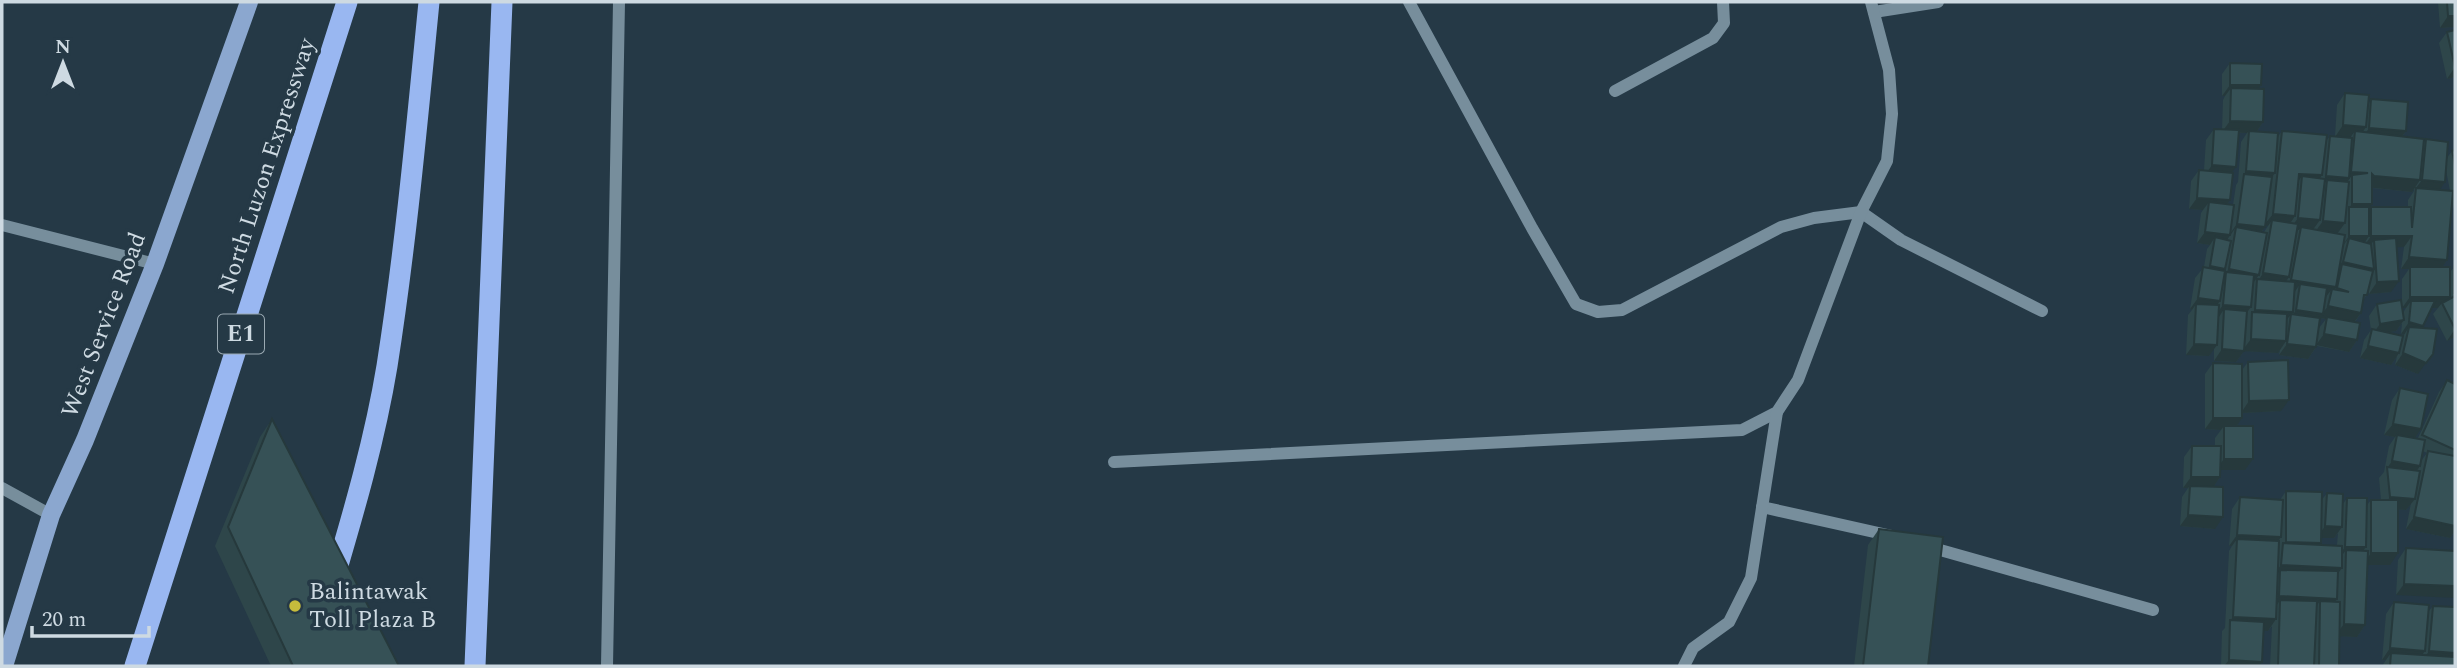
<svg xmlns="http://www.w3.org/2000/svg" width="2457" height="668" viewBox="0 0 2457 668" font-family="Spectral,serif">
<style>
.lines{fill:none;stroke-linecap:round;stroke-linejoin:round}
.minor{stroke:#778e9c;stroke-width:12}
.major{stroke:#8ba7cf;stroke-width:18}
.highway{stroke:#99b7f1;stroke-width:21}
.wall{fill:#2e464a;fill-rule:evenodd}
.shaded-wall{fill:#26393c}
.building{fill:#365156;stroke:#26393c;stroke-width:2}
.poi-dot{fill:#c6bc3c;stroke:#253946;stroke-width:2.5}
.labels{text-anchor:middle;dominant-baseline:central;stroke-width:7;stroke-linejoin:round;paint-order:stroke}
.shield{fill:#253946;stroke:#9baab3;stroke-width:2}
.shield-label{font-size:23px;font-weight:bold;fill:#cedae2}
.street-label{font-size:24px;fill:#cedae2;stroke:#253946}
.poi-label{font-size:24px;fill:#cedae2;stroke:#253946;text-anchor:start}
</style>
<rect width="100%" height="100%" fill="#253946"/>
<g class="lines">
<g class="minor">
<path d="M 1409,2 L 1532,228 L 1576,304 L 1598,312 L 1622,310 L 1781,227 L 1814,218 L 1861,212 L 1901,240 L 2042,311"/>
<path d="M 1874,12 L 1938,2"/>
<path d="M 1615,91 L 1713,38 L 1724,23 L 1723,2"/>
<path d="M 2,225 L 155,264"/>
<path d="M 1114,462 L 1742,430 L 1777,412 L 1798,380 L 1861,212 L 1887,161 L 1892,114 L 1889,70 L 1871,2"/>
<path d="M 2,488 L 51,515"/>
<path d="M 1762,507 L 1892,536"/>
<path d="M 1926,546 L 2153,610"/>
<path d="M 607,666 L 619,2"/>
<path d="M 1684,666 L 1693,648 L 1729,622 L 1751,578 L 1777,412"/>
</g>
<path class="major" d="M 4,666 L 51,515 L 85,440 L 155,264 L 249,2"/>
<g class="highway">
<path d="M 333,582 C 354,511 375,439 387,366 C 406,245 417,123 429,2"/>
<path d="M 135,666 L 347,2"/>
<path d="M 475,666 L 502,2"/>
</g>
</g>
<g class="wall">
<path d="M 2438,2 L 2455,2 L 2455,27 L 2440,28 Z"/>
<path d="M 2455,30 L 2455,77 L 2447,79 L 2439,43 L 2447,32 Z"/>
<path d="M 2230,63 L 2259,89 L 2263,122 L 2257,131 L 2277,138 L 2282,131 L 2326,141 L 2330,136 L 2335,136 L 2337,105 L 2345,93 L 2369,103 L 2371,99 L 2406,131 L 2402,137 L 2424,142 L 2426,139 L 2447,158 L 2452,151 L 2455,150 L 2455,214 L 2452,201 L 2447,260 L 2442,267 L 2450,272 L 2455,266 L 2455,337 L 2447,341 L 2433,314 L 2438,308 L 2431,308 L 2422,328 L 2418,374 L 2395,365 L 2397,356 L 2391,365 L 2360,358 L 2364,340 L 2371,330 L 2369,316 L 2377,304 L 2403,313 L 2406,308 L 2402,308 L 2402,279 L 2409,269 L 2401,269 L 2404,247 L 2396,247 L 2391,292 L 2369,294 L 2369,290 L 2363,301 L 2361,313 L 2355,322 L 2357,340 L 2349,352 L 2317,346 L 2308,359 L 2279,355 L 2280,350 L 2278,353 L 2244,351 L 2236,362 L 2214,361 L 2214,348 L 2209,356 L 2186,355 L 2188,315 L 2192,310 L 2190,309 L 2195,278 L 2204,267 L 2207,249 L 2210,245 L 2197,243 L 2201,213 L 2203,210 L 2189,209 L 2191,181 L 2199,170 L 2204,170 L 2206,140 L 2214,129 L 2222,129 L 2223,100 L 2225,96 L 2222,96 L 2222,74 ZM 2238,133 L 2247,133 L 2241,142 L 2238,182 L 2236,185 L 2233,205 L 2228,204 ZM 2446,170 L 2450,191 L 2439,190 L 2445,182 ZM 2372,188 L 2412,192 L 2414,189 L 2414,191 L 2408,200 L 2408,207 L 2371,207 L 2369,211 ZM 2265,225 L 2268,226 L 2264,232 L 2262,232 ZM 2320,318 L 2326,319 L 2319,328 L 2318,336 ZM 2402,323 L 2401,334 L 2404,335 L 2402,337 L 2388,332 L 2396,331 Z"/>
<path d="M 2248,362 L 2281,411 L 2242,413 L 2237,426 L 2245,470 L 2220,470 L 2220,477 L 2213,487 L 2215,529 L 2180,526 L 2182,497 L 2188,488 L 2183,488 L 2184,457 L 2192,446 L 2215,446 L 2215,438 L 2221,430 L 2205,429 L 2205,374 L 2213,363 L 2242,370 Z"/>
<path d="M 2447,380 L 2455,384 L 2455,531 L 2450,538 L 2406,529 L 2411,503 L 2406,510 L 2398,509 L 2390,565 L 2368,565 L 2365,625 L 2357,637 L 2340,636 L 2339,666 L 2270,666 L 2272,626 L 2268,631 L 2263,630 L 2259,666 L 2221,666 L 2222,631 L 2225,628 L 2229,551 L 2232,546 L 2229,546 L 2232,509 L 2240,497 L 2280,500 L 2286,491 L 2321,501 L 2327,493 L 2343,504 L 2347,498 L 2367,505 L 2371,500 L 2381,500 L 2379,478 L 2384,472 L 2389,446 L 2395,437 L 2384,435 L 2392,400 L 2400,388 L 2415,438 L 2418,438 L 2439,392 ZM 2423,451 L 2427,453 L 2421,461 ZM 2338,533 L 2337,545 L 2320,545 L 2321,538 L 2334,538 Z"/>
<path d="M 272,419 L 399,666 L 271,666 L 215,546 L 260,437 Z"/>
<path d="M 1879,529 L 1928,666 L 1854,666 L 1868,545 Z"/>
<path d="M 2406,548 L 2455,551 L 2396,595 L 2398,560 Z"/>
<path d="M 2394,602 L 2428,612 L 2433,606 L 2455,666 L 2382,666 L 2386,660 L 2382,660 L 2386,614 Z"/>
</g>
<g class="shaded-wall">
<path d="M 2448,16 L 2455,16 L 2455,27 L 2440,28 Z"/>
<path d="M 2455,67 L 2455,77 L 2447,79 Z"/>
<path d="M 2230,85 L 2261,85 L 2253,97 L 2231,88 L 2225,96 L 2222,96 Z"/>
<path d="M 2230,121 L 2263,122 L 2255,134 L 2249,131 L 2247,133 L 2222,132 Z"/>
<path d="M 2343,125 L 2366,127 L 2358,139 L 2355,131 L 2350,138 L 2335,137 Z"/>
<path d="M 2369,128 L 2406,131 L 2398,142 L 2361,140 Z"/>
<path d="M 2212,165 L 2236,167 L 2228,178 L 2204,177 Z"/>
<path d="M 2246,171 L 2275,173 L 2267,184 L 2244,174 Z"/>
<path d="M 2351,172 L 2368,173 L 2352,175 L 2346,184 L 2327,180 L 2321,188 L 2318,188 L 2326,176 L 2347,178 Z"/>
<path d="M 2299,174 L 2322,175 L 2314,187 L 2302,176 L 2295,186 Z"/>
<path d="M 2374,176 L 2420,180 L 2412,192 L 2366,187 Z"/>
<path d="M 2422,180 L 2445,182 L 2437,194 L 2416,188 Z"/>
<path d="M 2197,198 L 2230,200 L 2222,212 L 2209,202 L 2203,210 L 2189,209 Z"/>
<path d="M 2352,204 L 2372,204 L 2364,215 L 2349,208 Z"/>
<path d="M 2273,214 L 2295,216 L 2287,228 L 2272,220 L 2268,226 L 2264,225 Z"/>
<path d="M 2298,218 L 2320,220 L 2312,231 L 2301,227 L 2299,230 L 2290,229 Z"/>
<path d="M 2323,221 L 2345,223 L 2337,234 L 2315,232 Z"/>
<path d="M 2237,224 L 2265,227 L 2257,238 L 2236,227 L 2222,247 L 2215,237 L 2210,245 L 2197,243 L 2205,232 L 2229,235 Z"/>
<path d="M 2349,236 L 2369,236 L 2361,248 L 2349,238 L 2341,248 Z"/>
<path d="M 2371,236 L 2412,236 L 2404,247 L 2375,248 L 2374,240 L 2369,248 L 2363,248 Z"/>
<path d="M 2409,257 L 2447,260 L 2439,272 L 2410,267 L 2409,269 L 2401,269 Z"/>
<path d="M 2343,262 L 2374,269 L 2366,281 L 2342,264 L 2335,274 Z"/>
<path d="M 2210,266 L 2225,269 L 2217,280 L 2202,277 Z"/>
<path d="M 2229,269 L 2259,275 L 2251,286 L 2226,272 Z"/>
<path d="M 2263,273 L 2289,277 L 2281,289 L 2257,283 Z"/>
<path d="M 2291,280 L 2336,287 L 2330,296 L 2332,289 L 2325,298 L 2300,284 L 2294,293 L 2283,291 Z"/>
<path d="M 2399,281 L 2391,292 L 2369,294 L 2377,282 Z"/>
<path d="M 2410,297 L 2450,297 L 2443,307 L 2442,303 L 2438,308 L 2410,308 L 2411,301 L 2406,308 L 2402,308 Z"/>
<path d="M 2198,298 L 2220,301 L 2212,312 L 2196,304 L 2192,310 L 2190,309 Z"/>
<path d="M 2223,305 L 2251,307 L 2242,319 L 2224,309 L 2219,317 L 2215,316 Z"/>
<path d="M 2328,306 L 2361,313 L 2353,324 L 2327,317 L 2326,319 L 2320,318 L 2290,319 L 2296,310 L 2322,314 Z"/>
<path d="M 2255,310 L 2293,312 L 2284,323 L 2252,315 Z"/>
<path d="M 2404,320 L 2396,331 L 2372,335 L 2380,324 Z"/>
<path d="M 2409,322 L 2423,326 L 2415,337 L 2409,327 L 2404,335 L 2401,334 Z"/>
<path d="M 2455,329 L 2455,337 L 2447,341 Z"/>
<path d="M 2324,334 L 2357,340 L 2349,352 L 2316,345 Z"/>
<path d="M 2251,339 L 2286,341 L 2278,353 L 2242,351 Z"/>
<path d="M 2194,344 L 2217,345 L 2209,356 L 2186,355 Z"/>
<path d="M 2287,344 L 2316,347 L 2308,359 L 2279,355 Z"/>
<path d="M 2368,346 L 2399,353 L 2391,365 L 2360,358 Z"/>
<path d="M 2222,349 L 2244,351 L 2236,362 L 2214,361 Z"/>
<path d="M 2403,353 L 2426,363 L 2418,374 L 2395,365 Z"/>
<path d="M 2289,400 L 2281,411 L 2241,413 L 2249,401 Z"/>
<path d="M 2213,418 L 2242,418 L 2234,430 L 2224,426 L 2221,430 L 2205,429 Z"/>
<path d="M 2393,424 L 2421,429 L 2413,441 L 2397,435 L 2395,437 L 2384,435 Z"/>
<path d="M 2224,459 L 2253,459 L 2245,470 L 2215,470 Z"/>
<path d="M 2392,461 L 2420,466 L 2412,478 L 2388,467 Z"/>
<path d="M 2191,477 L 2220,477 L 2212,489 L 2190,486 L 2188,488 L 2183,488 Z"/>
<path d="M 2390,497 L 2415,499 L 2406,510 L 2382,508 Z"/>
<path d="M 2188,515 L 2223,517 L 2215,529 L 2180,526 Z"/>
<path d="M 2414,517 L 2455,526 L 2455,531 L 2450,538 L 2406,529 Z"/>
<path d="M 2325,526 L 2342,527 L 2334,538 L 2317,538 Z"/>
<path d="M 2237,535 L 2281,537 L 2273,549 L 2237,539 L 2232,546 L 2229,546 Z"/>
<path d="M 2286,542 L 2321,543 L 2313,555 L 2282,547 Z"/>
<path d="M 2345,547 L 2366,547 L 2357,558 L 2346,550 L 2340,558 L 2337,558 Z"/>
<path d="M 2371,553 L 2398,553 L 2390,565 L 2363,565 Z"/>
<path d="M 2281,565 L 2342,568 L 2334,579 L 2280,570 L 2275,577 L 2273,576 Z"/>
<path d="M 2404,584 L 2455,586 L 2455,598 L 2396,595 Z"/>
<path d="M 2279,596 L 2337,599 L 2329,610 L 2320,601 L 2314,609 L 2280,600 L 2275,608 L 2271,607 Z"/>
<path d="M 2233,617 L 2276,619 L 2268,631 L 2230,629 L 2230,621 Z"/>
<path d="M 2344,624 L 2365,625 L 2357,637 L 2335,636 Z"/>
<path d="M 2390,648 L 2425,651 L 2417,662 L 2391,653 L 2386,660 L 2382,660 Z"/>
<path d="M 2429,651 L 2455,653 L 2455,665 L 2421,663 Z"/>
<path d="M 2229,660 L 2262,662 L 2259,666 L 2224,666 Z"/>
</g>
<g class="building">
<path d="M 2447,2 L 2455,2 L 2455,16 L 2448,16 Z"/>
<path d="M 2455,30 L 2455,67 L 2447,32 Z"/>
<path d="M 2230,63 L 2262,64 L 2261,85 L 2230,85 Z"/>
<path d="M 2231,88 L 2264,89 L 2263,122 L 2230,121 Z"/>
<path d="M 2345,93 L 2369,95 L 2366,127 L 2343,125 Z"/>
<path d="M 2371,99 L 2408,102 L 2406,131 L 2369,128 Z"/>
<path d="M 2214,129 L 2239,130 L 2236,167 L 2212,165 Z"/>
<path d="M 2249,131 L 2278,133 L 2275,173 L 2246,171 Z"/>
<path d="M 2282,131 L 2327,135 L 2322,175 L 2299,174 L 2295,216 L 2273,214 Z"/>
<path d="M 2355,131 L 2424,139 L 2420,180 L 2374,176 L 2372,174 L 2372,204 L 2352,204 L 2352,175 L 2368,173 L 2351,172 Z"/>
<path d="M 2330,136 L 2352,138 L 2349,178 L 2326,176 Z"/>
<path d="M 2426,139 L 2448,142 L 2445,182 L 2422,180 Z"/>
<path d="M 2455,150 L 2455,165 L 2452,151 Z"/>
<path d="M 2199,170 L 2233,173 L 2230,200 L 2197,198 Z"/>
<path d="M 2244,174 L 2272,177 L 2265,227 L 2237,224 Z"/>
<path d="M 2302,176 L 2325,179 L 2320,220 L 2298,218 Z"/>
<path d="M 2327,180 L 2349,182 L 2345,223 L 2323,221 Z"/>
<path d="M 2416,188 L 2453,191 L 2447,260 L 2409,257 L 2412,236 L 2371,236 L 2371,207 L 2411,207 L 2412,228 Z"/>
<path d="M 2209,202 L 2234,205 L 2230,235 L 2205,232 Z"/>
<rect x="2349" y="207" width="20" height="29"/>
<path d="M 2272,220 L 2298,224 L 2289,277 L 2263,273 Z"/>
<path d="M 2236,227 L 2267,233 L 2259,275 L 2229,269 Z"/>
<path d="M 2301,227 L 2345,235 L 2336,287 L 2291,280 Z"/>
<path d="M 2215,237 L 2231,241 L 2225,269 L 2210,266 Z"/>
<path d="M 2349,238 L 2371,244 L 2374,269 L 2343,262 Z"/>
<path d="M 2396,238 L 2399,281 L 2377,282 L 2374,240 Z"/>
<path d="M 2342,264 L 2373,271 L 2367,295 L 2364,295 L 2361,313 L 2328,306 L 2332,289 L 2349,292 L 2337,288 Z"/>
<rect x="2454" y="266" width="1" height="27"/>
<path d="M 2203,267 L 2225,271 L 2220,301 L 2198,298 Z"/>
<rect x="2410" y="267" width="40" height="30"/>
<path d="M 2226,272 L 2254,275 L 2251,307 L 2223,305 Z"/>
<path d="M 2257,279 L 2295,282 L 2293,312 L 2255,310 Z"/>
<path d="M 2300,284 L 2327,288 L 2323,314 L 2296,310 Z"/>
<path d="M 2455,296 L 2455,329 L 2442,303 Z"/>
<path d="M 2401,300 L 2404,320 L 2380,324 L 2377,304 Z"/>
<path d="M 2411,301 L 2435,301 L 2423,326 L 2409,322 Z"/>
<path d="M 2196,304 L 2219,305 L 2217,345 L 2194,344 Z"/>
<path d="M 2224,309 L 2247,311 L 2244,351 L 2222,349 Z"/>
<path d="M 2252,312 L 2287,314 L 2286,341 L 2251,339 Z"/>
<path d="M 2291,314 L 2320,318 L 2316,347 L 2287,344 Z"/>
<path d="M 2327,317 L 2360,323 L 2357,340 L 2324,334 Z"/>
<path d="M 2409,327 L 2437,329 L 2433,354 L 2426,363 L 2403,353 Z"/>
<path d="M 2372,329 L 2403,336 L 2399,353 L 2368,346 Z"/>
<path d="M 2288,360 L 2289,400 L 2249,401 L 2248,362 Z"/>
<path d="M 2213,363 L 2242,364 L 2242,418 L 2213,418 Z"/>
<path d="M 2447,380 L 2455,384 L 2455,450 L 2422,435 Z"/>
<path d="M 2400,388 L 2428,394 L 2421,429 L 2393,424 Z"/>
<path d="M 272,419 L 399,666 L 293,666 L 228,527 Z"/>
<rect x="2224" y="426" width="29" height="33"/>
<path d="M 2397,435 L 2425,440 L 2420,466 L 2392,461 Z"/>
<path d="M 2192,446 L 2221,446 L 2220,477 L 2191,477 Z"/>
<path d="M 2428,451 L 2455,456 L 2455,526 L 2414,517 Z"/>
<path d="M 2387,467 L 2420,471 L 2415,499 L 2390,497 Z"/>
<path d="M 2190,486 L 2223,487 L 2223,517 L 2188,515 Z"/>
<path d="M 2286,491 L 2322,492 L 2321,543 L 2286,542 Z"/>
<path d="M 2327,493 L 2343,494 L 2342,527 L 2325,526 Z"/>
<path d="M 2240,497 L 2283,500 L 2281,537 L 2237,535 Z"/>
<path d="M 2347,498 L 2367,498 L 2366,547 L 2345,547 Z"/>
<rect x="2371" y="500" width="27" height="53"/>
<path d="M 1879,529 L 1943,537 L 1928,666 L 1863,666 Z"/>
<path d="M 2237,539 L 2279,541 L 2276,619 L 2233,617 Z"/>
<path d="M 2283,543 L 2342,546 L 2342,568 L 2281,565 Z"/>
<path d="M 2406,548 L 2455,551 L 2455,586 L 2404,584 Z"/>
<path d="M 2346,550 L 2368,551 L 2365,625 L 2344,624 Z"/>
<path d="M 2280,570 L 2338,571 L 2337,599 L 2279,596 Z"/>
<path d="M 2280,600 L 2317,601 L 2314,666 L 2278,666 Z"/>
<path d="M 2320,601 L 2340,602 L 2339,666 L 2319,666 Z"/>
<path d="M 2394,602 L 2429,605 L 2425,651 L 2390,648 Z"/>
<path d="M 2433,606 L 2455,607 L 2455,653 L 2429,651 Z"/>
<path d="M 2230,620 L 2264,622 L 2262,662 L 2229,660 Z"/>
<path d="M 2391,653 L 2455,657 L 2455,666 L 2390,666 Z"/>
</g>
<circle class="poi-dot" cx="295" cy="606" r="7"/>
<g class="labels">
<rect class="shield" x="218" y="314.5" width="46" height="39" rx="5"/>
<g class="shield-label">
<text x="241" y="334">E1</text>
</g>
<g class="street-label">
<text transform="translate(267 166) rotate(-72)">North Luzon Expressway</text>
<text transform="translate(104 325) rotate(-69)">West Service Road</text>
</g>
<g class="poi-label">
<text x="309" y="592">Balintawak<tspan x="309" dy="28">Toll Plaza B</tspan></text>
</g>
</g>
<rect width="2457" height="668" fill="none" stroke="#cedae2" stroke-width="7"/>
<g transform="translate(63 63)" stroke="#253946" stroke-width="5" paint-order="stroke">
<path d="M0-5L12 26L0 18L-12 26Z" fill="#cedae2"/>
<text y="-10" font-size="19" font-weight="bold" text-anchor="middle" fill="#cedae2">N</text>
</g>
<path d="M32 626v10h117v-10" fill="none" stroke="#cedae2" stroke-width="3.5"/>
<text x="42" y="626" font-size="21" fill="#cedae2" stroke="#253946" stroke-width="5" paint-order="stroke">20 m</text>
</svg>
